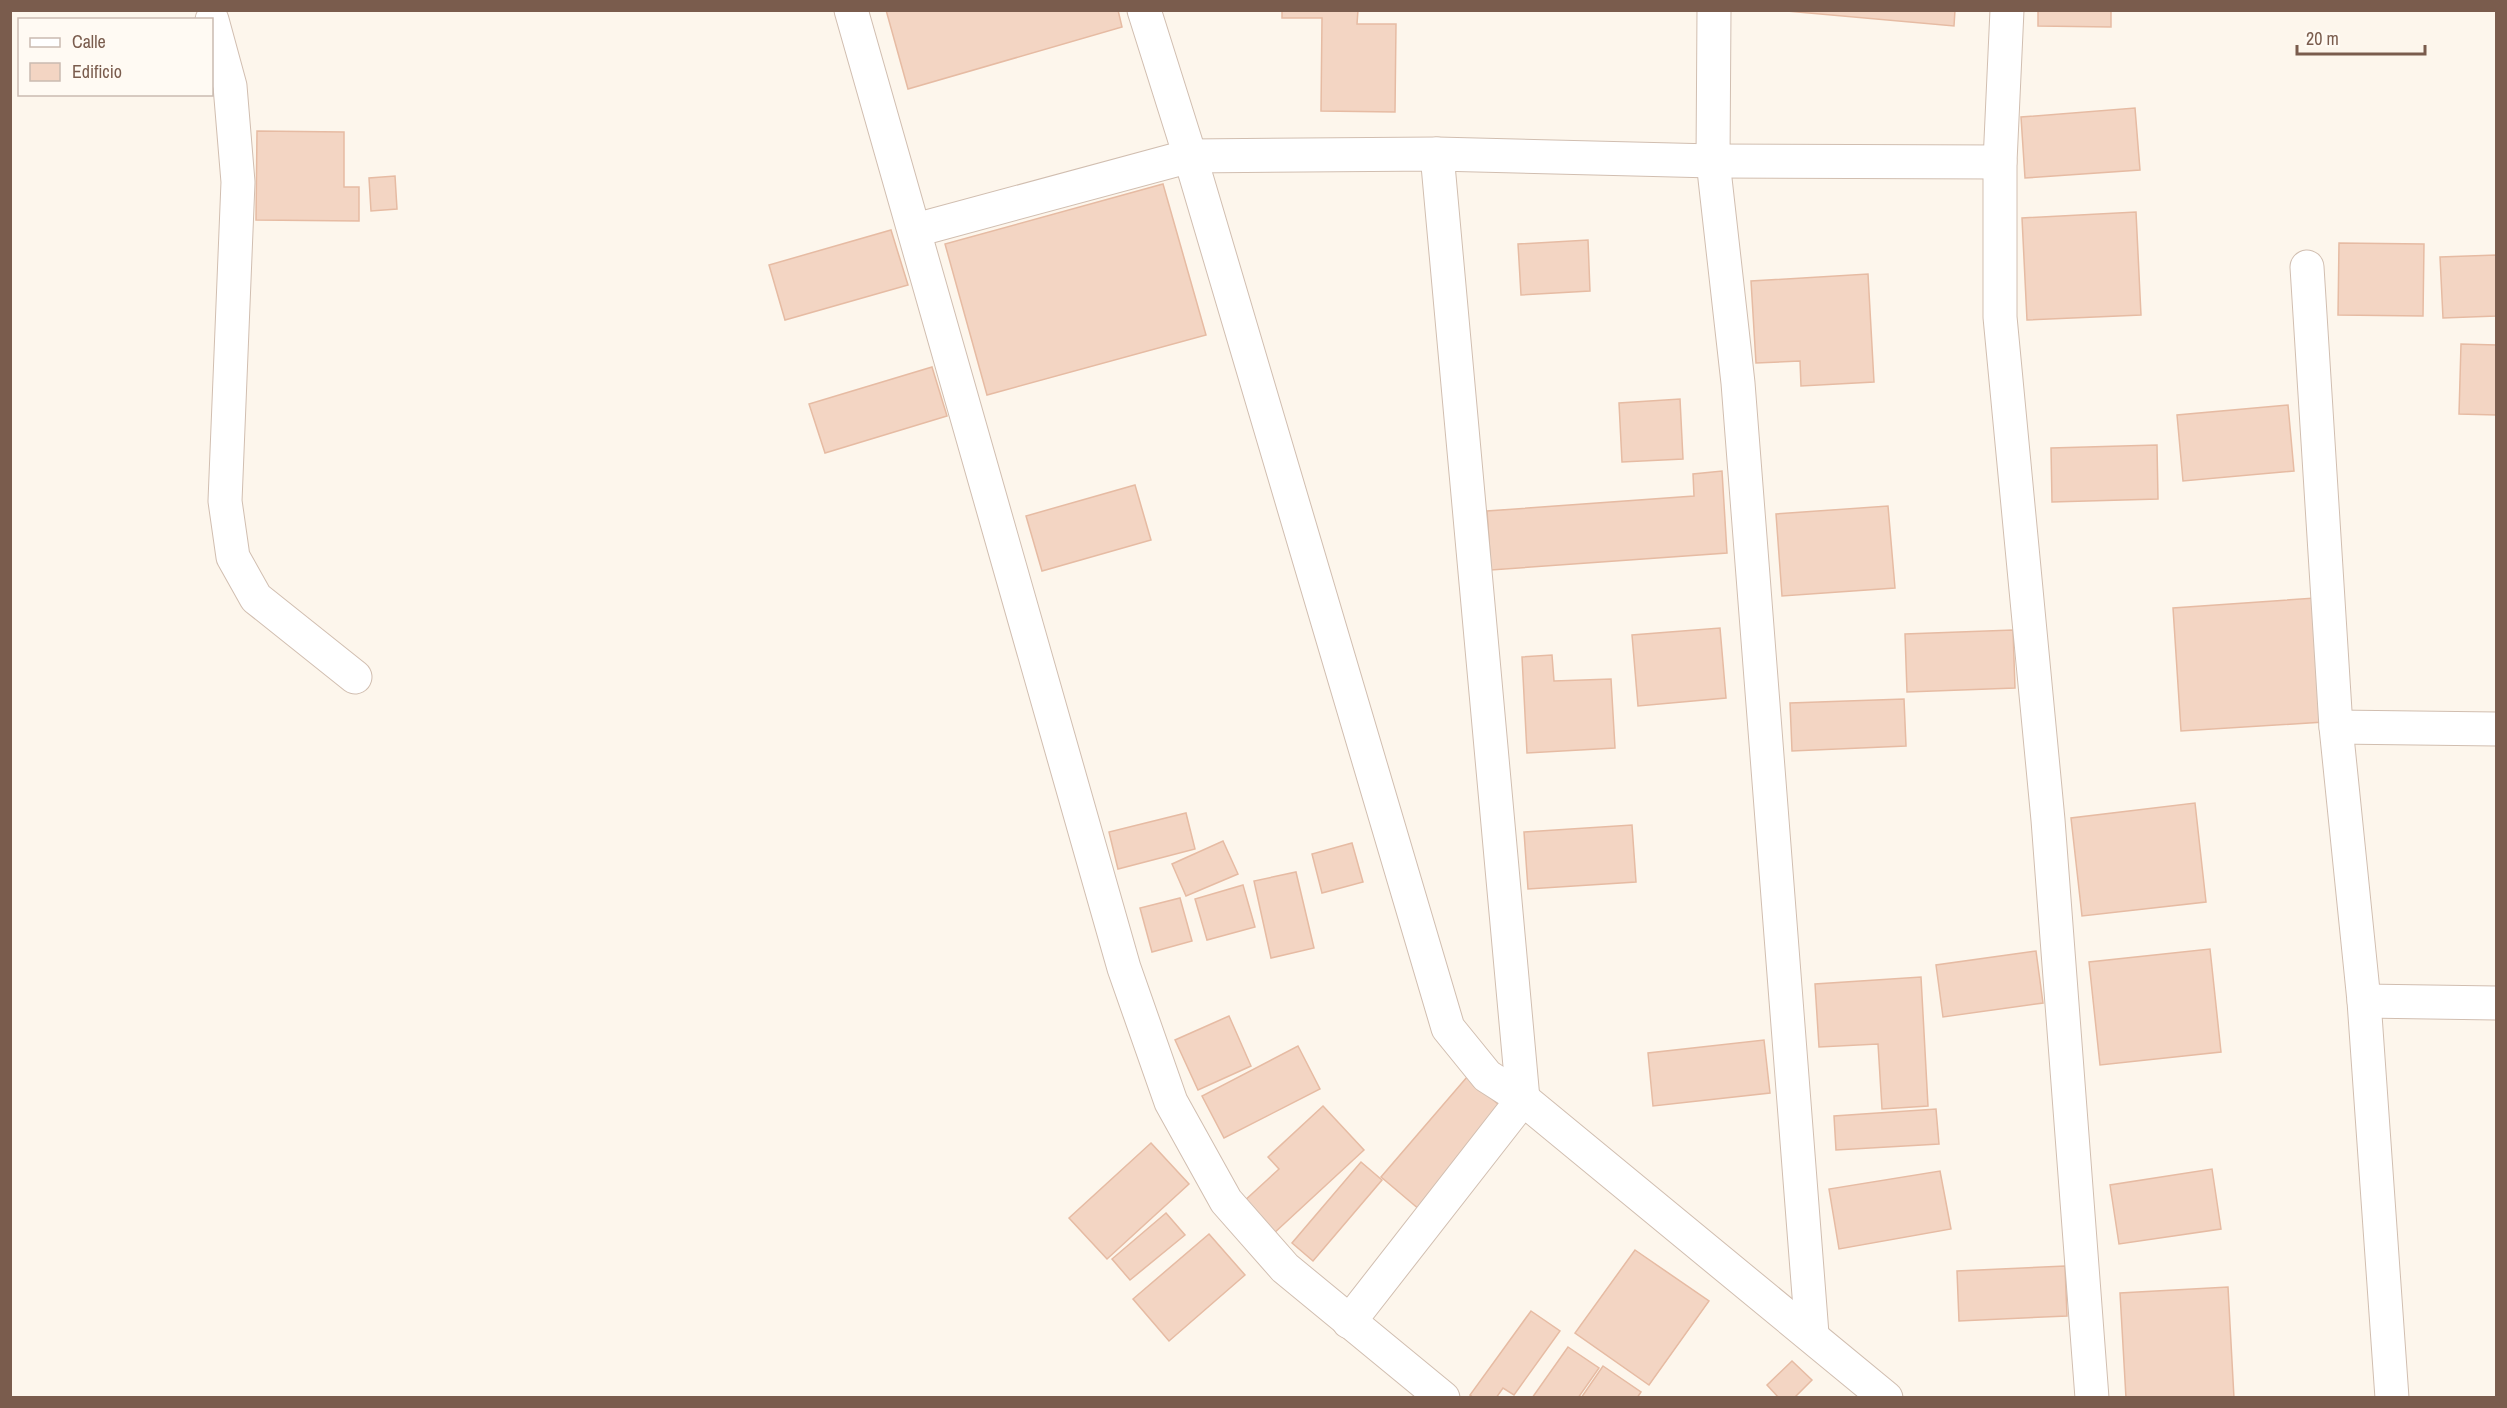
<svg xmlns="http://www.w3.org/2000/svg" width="2507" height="1408" viewBox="0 0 2507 1408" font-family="'Archivo Narrow',sans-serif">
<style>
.building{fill:#f3d5c3;stroke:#e6bba3;stroke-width:1.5}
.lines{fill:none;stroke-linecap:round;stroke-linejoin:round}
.minor-casing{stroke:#d1beb0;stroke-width:35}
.minor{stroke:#fff;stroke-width:33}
</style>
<rect width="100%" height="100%" fill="#fdf6ec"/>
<g class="building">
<path d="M 886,10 L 1118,10 L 1122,27 L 908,89 Z"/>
<path d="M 1282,10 L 1358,10 L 1357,24 L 1396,24 L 1395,112 L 1321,111 L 1322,18 L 1282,18 Z"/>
<path d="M 1776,10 L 1955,10 L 1954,26 Z"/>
<path d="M 2038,10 L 2111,10 L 2111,27 L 2038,26 Z"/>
<path d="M 2135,108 L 2140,170 L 2025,178 L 2021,117 Z"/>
<path d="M 257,131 L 344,132 L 344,187 L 359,187 L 359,221 L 256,220 Z"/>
<path d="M 395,176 L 397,209 L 371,211 L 369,178 Z"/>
<path d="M 1163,184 L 1206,335 L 987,395 L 945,244 Z"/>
<path d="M 2136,212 L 2141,315 L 2027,320 L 2022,218 Z"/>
<path d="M 891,230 L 908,285 L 785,320 L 769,265 Z"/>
<path d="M 1588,240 L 1590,291 L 1521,295 L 1518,244 Z"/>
<path d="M 2339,243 L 2424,244 L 2423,316 L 2338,315 Z"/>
<path d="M 2496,255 L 2496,316 L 2443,318 L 2440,257 Z"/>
<path d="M 1868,274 L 1874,382 L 1801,386 L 1800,361 L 1756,363 L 1751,281 Z"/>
<path d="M 2461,344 L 2496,345 L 2496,415 L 2459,414 Z"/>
<path d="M 932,367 L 947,416 L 825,453 L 809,404 Z"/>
<path d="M 1680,399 L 1683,459 L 1622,462 L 1619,403 Z"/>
<path d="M 2288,405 L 2294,471 L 2183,481 L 2177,415 Z"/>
<path d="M 2157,445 L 2158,499 L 2052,502 L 2051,448 Z"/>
<path d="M 1722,471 L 1727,553 L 1491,570 L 1487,511 L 1694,496 L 1693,474 Z"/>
<path d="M 1135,485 L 1151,540 L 1042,571 L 1026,516 Z"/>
<path d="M 1888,506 L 1895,588 L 1782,596 L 1776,514 Z"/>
<path d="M 2315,598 L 2324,722 L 2181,731 L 2173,608 Z"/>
<path d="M 1720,628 L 1726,698 L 1638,706 L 1632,635 Z"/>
<path d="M 2013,630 L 2015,688 L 1907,692 L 1905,634 Z"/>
<path d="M 1552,655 L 1554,681 L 1611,679 L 1615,748 L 1527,753 L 1522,657 Z"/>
<path d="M 1904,699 L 1906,746 L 1792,751 L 1790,703 Z"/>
<path d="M 2195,803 L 2206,902 L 2082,916 L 2071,818 Z"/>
<path d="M 1186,813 L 1195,849 L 1118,869 L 1109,832 Z"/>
<path d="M 1632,825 L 1636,882 L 1528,889 L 1524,832 Z"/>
<path d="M 1223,841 L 1238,874 L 1186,896 L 1172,864 Z"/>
<path d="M 1352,843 L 1363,882 L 1322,893 L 1312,854 Z"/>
<path d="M 1296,872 L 1314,948 L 1271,958 L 1254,881 Z"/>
<path d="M 1243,885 L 1255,927 L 1207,940 L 1195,899 Z"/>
<path d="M 1180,898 L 1192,941 L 1152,952 L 1140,908 Z"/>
<path d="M 2210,949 L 2221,1052 L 2100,1065 L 2089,962 Z"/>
<path d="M 2036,951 L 2043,1003 L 1943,1017 L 1936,965 Z"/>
<path d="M 1921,977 L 1928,1106 L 1882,1109 L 1878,1044 L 1819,1047 L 1815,984 Z"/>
<path d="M 1229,1016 L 1251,1066 L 1198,1090 L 1175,1040 Z"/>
<path d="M 1764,1040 L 1770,1093 L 1653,1106 L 1648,1053 Z"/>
<path d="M 1298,1046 L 1320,1089 L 1224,1138 L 1202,1096 Z"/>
<path d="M 1467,1077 L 1506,1111 L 1420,1210 L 1381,1177 Z"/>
<path d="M 1323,1106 L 1364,1150 L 1272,1235 L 1242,1203 L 1279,1169 L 1268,1157 Z"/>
<path d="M 1936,1109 L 1939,1144 L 1836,1150 L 1834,1116 Z"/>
<path d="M 1151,1143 L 1189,1184 L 1107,1259 L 1069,1218 Z"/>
<path d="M 1361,1162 L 1382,1180 L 1313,1261 L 1292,1243 Z"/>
<path d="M 2212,1169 L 2221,1229 L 2119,1244 L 2110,1185 Z"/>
<path d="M 1940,1171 L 1951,1229 L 1839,1249 L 1829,1189 Z"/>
<path d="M 1166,1213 L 1185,1235 L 1130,1280 L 1112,1259 Z"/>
<path d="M 1209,1234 L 1245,1275 L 1169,1341 L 1133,1299 Z"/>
<path d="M 1635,1250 L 1709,1301 L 1649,1385 L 1575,1333 Z"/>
<path d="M 2065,1266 L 2067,1316 L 1959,1321 L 1957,1271 Z"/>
<path d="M 2228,1287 L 2234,1398 L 2126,1398 L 2120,1293 Z"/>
<path d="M 1531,1311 L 1560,1331 L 1514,1395 L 1503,1388 L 1496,1398 L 1474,1398 L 1470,1395 Z"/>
<path d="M 1568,1347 L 1599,1368 L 1578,1398 L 1532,1398 Z"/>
<path d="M 1792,1361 L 1812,1380 L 1794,1398 L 1779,1398 L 1767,1385 Z"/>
<path d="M 1603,1366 L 1641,1392 L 1637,1398 L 1581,1398 Z"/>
</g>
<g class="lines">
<defs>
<g id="minor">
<path d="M 851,10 L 1124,968 L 1171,1102 L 1226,1201 L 1285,1268 L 1443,1398"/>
<path d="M 1144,10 L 1190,156 L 1448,1028 L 1487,1076 L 1523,1099 L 1886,1398"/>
<path d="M 1714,10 L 1713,161 L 1738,383 L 1812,1334"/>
<path d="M 2007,10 L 2000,162 L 2000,317 L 2048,820 L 2092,1398"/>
<path d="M 212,20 L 230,86 L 238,182 L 225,501 L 233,557 L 256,598 L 355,677"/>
<path d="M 916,230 L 1190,156 L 1437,154 L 1713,161 L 2000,162"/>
<path d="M 2307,267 L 2336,727 L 2364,1001 L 2392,1398"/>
<path d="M 2336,727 L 2496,729"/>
<path d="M 2364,1001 L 2496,1003"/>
<path d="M 1349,1322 L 1523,1099 L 1437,154"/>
</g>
</defs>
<use href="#minor" class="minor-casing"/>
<use href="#minor" class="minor"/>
</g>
<rect width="2507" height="1408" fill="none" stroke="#7a5c4d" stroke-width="24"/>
<rect x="18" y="18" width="195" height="78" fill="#fffaf3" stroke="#cabbb1" stroke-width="1.5"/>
<rect x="30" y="38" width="30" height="9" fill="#ffffff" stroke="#cabbb1" stroke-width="1.5"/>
<text x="72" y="48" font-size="18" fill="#7a5c4d">Calle</text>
<rect x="30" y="63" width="30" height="18" fill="#f3d5c3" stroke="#cabbb1" stroke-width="1.5"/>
<text x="72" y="78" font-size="18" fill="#7a5c4d">Edificio</text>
<path d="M2297 45v9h128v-9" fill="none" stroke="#7a5c4d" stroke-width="3"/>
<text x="2306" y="45" font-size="18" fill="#7a5c4d" stroke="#fffaf3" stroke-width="4.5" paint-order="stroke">20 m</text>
</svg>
